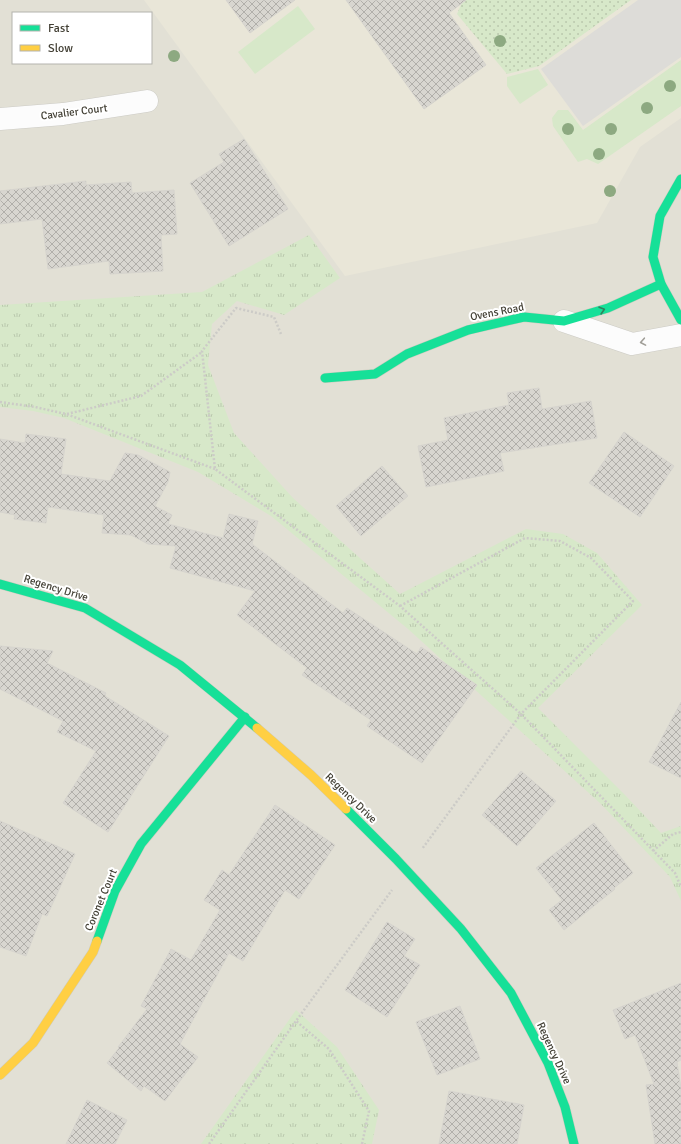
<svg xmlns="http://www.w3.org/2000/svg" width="681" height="1144" viewBox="0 0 681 1144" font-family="Signika,sans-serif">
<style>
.residential{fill:#e2e0d5;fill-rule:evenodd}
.education{fill:#e9e6d8}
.grass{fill:url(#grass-dots)}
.park{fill:url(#park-tufts)}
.garden{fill:#d7e8c9}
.parking{fill:#dddcd8}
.building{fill:url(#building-cross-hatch);stroke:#d6d4ce}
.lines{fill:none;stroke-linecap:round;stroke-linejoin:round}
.street-casing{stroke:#cccbc5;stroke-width:23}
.fast-casing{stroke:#cdcbbf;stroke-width:10}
.slow-casing{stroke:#cdcbbf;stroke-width:10}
.path{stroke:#cccbc7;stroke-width:2.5;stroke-dasharray:2 2;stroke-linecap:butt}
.street{stroke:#fcfcfc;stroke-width:22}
.fast{stroke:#16e098;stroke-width:9}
.slow{stroke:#ffcf43;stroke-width:9}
.tree{fill:#8da981}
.oneway{stroke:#31805d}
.oneway2{stroke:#a09e98}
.labels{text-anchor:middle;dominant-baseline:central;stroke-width:4;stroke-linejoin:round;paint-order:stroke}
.street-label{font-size:11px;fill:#434035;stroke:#fff}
</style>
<defs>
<pattern id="grass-dots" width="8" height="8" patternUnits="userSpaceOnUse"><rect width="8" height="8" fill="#d7e8c9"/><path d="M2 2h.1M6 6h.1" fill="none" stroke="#bac8ad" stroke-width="1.8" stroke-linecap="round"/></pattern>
<pattern id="park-tufts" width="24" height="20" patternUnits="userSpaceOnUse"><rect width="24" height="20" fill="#d7e8c9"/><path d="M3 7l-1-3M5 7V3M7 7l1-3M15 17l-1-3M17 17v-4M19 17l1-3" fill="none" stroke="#bac8ad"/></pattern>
<pattern id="building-cross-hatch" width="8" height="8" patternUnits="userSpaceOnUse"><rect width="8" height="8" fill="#d8d6d0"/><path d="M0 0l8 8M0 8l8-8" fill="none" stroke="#b1afaa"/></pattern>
</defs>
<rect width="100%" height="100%" fill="#eeede8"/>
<path class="residential" d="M 0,0 L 681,0 L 681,1144 L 0,1144 ZM 13,13 L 151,13 L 151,63 L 13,63 Z"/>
<path class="education" d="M 144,0 L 681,0 L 681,118 L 640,147 L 597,223 L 345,276 Z"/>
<path class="grass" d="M 463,0 L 631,0 L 539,66 L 507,74 L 457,14 Z"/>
<g class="park">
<path d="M 309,235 L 340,278 L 284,315 L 237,301 L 212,324 L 208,365 L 234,433 L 293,498 L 400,594 L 526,529 L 563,534 L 597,553 L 642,605 L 538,708 L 625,795 L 661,833 L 681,826 L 681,901 L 670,877 L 601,804 L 408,629 L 271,516 L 198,472 L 64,418 L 33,411 L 0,407 L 0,305 L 202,292 Z"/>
<path d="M 296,1010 L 337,1047 L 379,1110 L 372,1144 L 201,1144 Z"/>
</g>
<g class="garden">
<path d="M 298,6 L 315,29 L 255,74 L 238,52 Z"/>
<path d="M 681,60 L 681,106 L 598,164 L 587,159 L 578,162 L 553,126 L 552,118 L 558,110 L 568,110 L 583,130 Z"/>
<path d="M 538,69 L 548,85 L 520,104 L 507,86 L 507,77 Z"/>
</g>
<path class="parking" d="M 638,0 L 681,0 L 681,57 L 583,126 L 541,69 Z"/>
<g class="building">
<path d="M 226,0 L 295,0 L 250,33 Z"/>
<path d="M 346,0 L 466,0 L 449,13 L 486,65 L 424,109 Z"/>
<path d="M 244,139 L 288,209 L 229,246 L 190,183 L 224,162 L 219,154 Z"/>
<path d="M 86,181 L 86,185 L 131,182 L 132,193 L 174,190 L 177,234 L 161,235 L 163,271 L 110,274 L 109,261 L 48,269 L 42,219 L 0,224 L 0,191 Z"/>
<path d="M 539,388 L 542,409 L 591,401 L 597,438 L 500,453 L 504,471 L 426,487 L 418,446 L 448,440 L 444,418 L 509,405 L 507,393 Z"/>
<path d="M 624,432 L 674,466 L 640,517 L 589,483 Z"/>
<path d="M 26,434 L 66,439 L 61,474 L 110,481 L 125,453 L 138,455 L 170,472 L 168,482 L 155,506 L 172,515 L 168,524 L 223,538 L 229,514 L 258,521 L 252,544 L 343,613 L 347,608 L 417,654 L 421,647 L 477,685 L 422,763 L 367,726 L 371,720 L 302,675 L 307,668 L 237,615 L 255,591 L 170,568 L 176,546 L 148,544 L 131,535 L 102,533 L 104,515 L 48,507 L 46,523 L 14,519 L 15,515 L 0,512 L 0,439 L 25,443 Z"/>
<path d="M 382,466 L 408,496 L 361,536 L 336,506 Z"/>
<path d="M 0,646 L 53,651 L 47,663 L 106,693 L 105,696 L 169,736 L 108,832 L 63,803 L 96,751 L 57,732 L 63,721 L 0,689 Z"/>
<path d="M 681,702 L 681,778 L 649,762 Z"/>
<path d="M 521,771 L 556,801 L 517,846 L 482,815 Z"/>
<path d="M 275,805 L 335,845 L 299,899 L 285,890 L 243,961 L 229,953 L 180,1044 L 198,1057 L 165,1101 L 144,1086 L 141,1091 L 107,1063 L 119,1048 L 118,1047 L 147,1009 L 141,1006 L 171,949 L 191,960 L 220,910 L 204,900 L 222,870 L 229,875 Z"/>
<path d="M 0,821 L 75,854 L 47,916 L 42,914 L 26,956 L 0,947 Z"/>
<path d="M 594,823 L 633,873 L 614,888 L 615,889 L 564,930 L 549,910 L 562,900 L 536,868 Z"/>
<path d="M 387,922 L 415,939 L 404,956 L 420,965 L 387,1017 L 345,990 Z"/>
<path d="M 681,983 L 681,1060 L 677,1062 L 681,1088 L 681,1144 L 655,1144 L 646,1085 L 654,1084 L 635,1035 L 625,1039 L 613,1010 Z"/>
<path d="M 460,1006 L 480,1059 L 437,1075 L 416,1022 Z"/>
<path d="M 449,1091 L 524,1105 L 517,1144 L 439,1144 Z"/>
<path d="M 87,1100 L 127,1120 L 115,1144 L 66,1144 Z"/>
</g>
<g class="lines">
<defs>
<g id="street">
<path d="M 0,119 L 63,114 L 147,101"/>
<path d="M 564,321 L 632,344 L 681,335"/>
</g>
<g id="fast">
<path d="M 681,179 L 660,216 L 653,257 L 661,284 L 681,320"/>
<path d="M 325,378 L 375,374 L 407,354 L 468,330 L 524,317 L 564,321 L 608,308 L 661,284"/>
<path d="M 0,584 L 85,608 L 180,665 L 257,728"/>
<path d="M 346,809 L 396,859 L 461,929 L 511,993 L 548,1063 L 565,1107 L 574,1144"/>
<path d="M 97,941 L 115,891 L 141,844 L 245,717"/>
</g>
<g id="slow">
<path d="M 257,728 L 311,775 L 346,809"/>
<path d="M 0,1075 L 33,1043 L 93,952 L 97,941"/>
</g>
</defs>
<use href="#street" class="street-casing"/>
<use href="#fast" class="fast-casing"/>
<use href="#slow" class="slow-casing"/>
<g class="path">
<path d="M 281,334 L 274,317 L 236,308 L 202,351 L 215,469 L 400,606 L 521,714 L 675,873 L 681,887"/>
<path d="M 0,402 L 35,407 L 66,414 L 215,469"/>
<path d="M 67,414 L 141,396 L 202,352"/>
<path d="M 400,606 L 525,538 L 560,541 L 591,558 L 633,601 L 521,714 L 422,849"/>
<path d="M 653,851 L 673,834 L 681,832"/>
<path d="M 209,1144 L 296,1021"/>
<path d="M 362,1144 L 369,1111 L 329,1049 L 296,1021 L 392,890"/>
</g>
<use href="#street" class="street"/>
<use href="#fast" class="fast"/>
<use href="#slow" class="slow"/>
</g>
<g class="tree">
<circle cx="500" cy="41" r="6"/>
<circle cx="174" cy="56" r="6"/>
<circle cx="670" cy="86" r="6"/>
<circle cx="647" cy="108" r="6"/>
<circle cx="568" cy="129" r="6"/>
<circle cx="611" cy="129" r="6"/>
<circle cx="599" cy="154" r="6"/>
<circle cx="610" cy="191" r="6"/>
</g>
<defs><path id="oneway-chevron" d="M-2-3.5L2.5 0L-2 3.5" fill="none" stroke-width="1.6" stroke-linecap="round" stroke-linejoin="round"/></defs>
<use class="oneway" href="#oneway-chevron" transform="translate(602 310) rotate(-16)"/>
<use class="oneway2" href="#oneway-chevron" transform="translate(643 342) rotate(170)"/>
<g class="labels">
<g class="street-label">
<text transform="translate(74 112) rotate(-7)">Cavalier Court</text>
<text transform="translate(497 312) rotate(-11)">Ovens Road</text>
<text transform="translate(56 588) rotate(17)">Regency Drive</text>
<text transform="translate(351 798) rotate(44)">Regency Drive</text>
<text transform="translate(101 900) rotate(-67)">Coronet Court</text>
<text transform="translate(554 1053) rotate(65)">Regency Drive</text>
</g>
</g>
<rect x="12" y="12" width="140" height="52" fill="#ffffff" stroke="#b4b3ae"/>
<rect x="20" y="25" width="20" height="6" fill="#16e098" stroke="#b4b3ae"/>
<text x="48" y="32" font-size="12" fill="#434035">Fast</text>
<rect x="20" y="45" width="20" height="6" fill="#ffcf43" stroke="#b4b3ae"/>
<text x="48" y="52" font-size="12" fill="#434035">Slow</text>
</svg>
